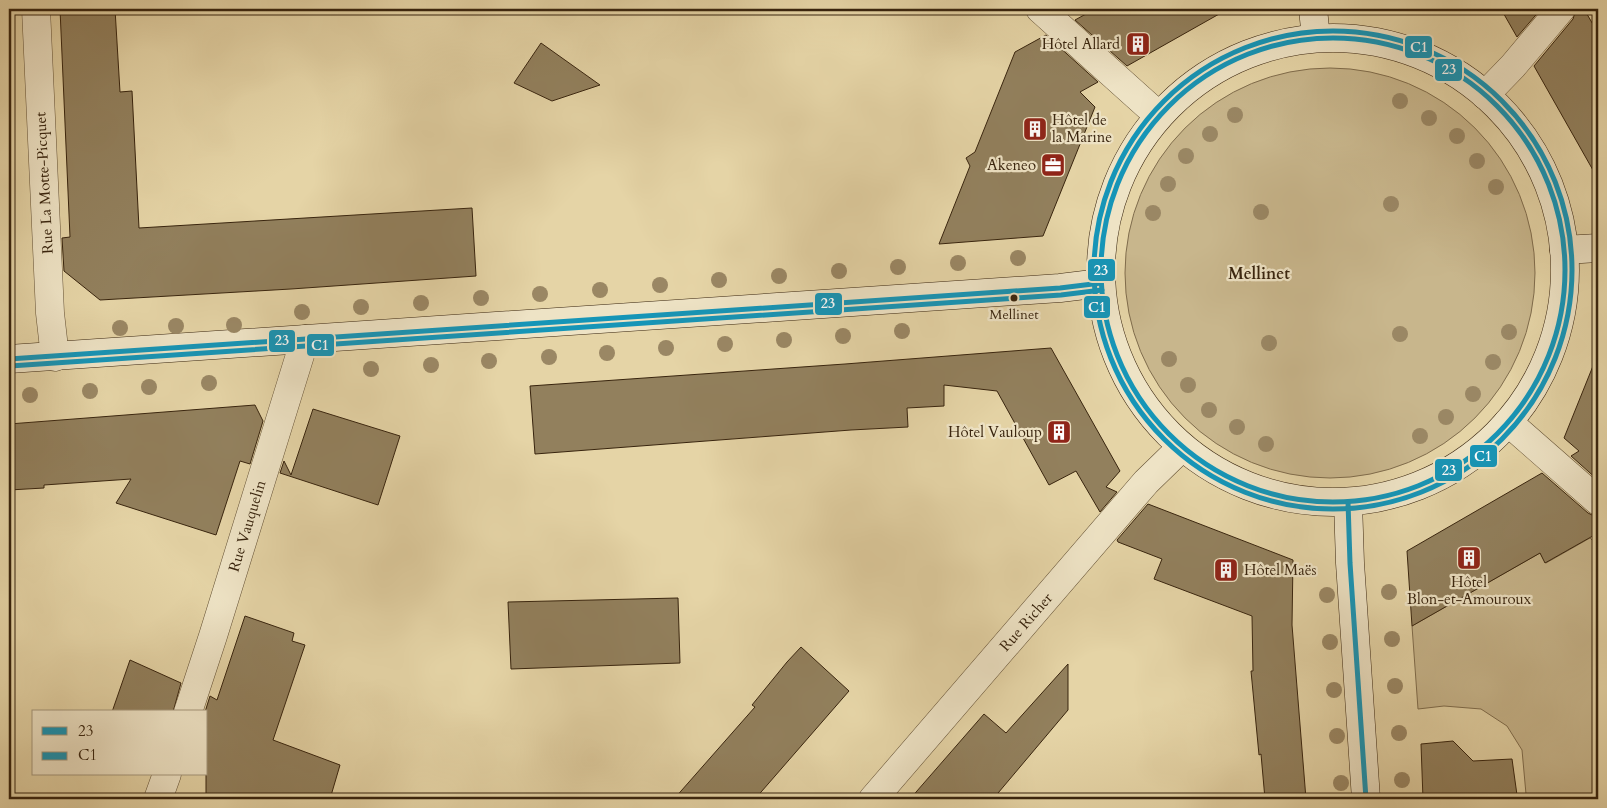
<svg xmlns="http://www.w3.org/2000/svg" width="1607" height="808" viewBox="0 0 1607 808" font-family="Cardo,serif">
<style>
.green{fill:#c8b68c;stroke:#806d4d}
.building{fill:#92805d;stroke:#38240e}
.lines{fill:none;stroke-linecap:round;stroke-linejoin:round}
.street-casing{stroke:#635034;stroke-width:29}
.secondary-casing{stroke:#38240e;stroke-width:29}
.street{stroke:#eee3c5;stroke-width:28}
.secondary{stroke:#eee3c5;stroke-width:28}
.bus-1-casing{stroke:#eee3c5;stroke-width:9}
.bus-2-casing{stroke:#eee3c5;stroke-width:9}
.bus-1{stroke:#1695b7;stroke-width:5}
.bus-2{stroke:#1695b7;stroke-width:5}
.tree{fill:#9a8764}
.bus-dot{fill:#38240e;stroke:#eee3c5;stroke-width:2}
.labels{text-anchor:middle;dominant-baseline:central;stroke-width:4.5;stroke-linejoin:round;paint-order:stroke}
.bus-label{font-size:14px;fill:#38240e;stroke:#eee3c5}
.poi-label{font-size:15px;fill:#38240e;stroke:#eee3c5;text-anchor:end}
.street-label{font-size:15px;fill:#38240e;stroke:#eee3c5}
.neighbourhood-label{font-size:16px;font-weight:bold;fill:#38240e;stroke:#eee3c5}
.line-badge{stroke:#eee3c5;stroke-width:2}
.badge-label{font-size:14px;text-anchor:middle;font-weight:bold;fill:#fff}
</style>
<rect width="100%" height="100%" fill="#e5d4a6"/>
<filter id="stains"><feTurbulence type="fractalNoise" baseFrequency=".004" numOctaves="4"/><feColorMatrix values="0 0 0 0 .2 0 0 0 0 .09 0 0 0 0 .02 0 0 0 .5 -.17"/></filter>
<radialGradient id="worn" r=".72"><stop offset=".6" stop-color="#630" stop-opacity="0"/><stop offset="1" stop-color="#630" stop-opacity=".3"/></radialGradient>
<g class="green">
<circle cx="1330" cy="273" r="205"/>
<path d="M 1590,538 L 1598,546 L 1598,799 L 1497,799 L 1497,797 L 1526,794 L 1522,750 L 1507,726 L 1481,709 L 1444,706 L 1418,709 L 1412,626 L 1540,553 L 1546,563 Z"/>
</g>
<g class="building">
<path d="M 60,9 L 115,9 L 120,92 L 132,91 L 139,228 L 472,208 L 476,276 L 291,289 L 100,300 L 64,271 L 62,238 L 70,237 Z"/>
<path d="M 1095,9 L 1228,9 L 1127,66 L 1075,20 Z"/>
<path d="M 1501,9 L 1541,9 L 1517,37 Z"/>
<path d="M 1576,9 L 1584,9 L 1598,33 L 1598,179 L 1534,66 L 1573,19 Z"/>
<path d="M 1046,35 L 1098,82 L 1080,92 L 1095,107 L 1043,236 L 939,244 L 970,166 L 966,158 L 975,152 L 1015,52 Z"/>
<path d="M 541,43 L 600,85 L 552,101 L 514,83 Z"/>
<path d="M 1051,348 L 1120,471 L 1106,487 L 1117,492 L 1100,512 L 1076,471 L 1049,485 L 997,391 L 944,385 L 944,406 L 907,408 L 908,427 L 851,430 L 535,454 L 530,386 L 845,364 Z"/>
<path d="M 1597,356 L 1598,356 L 1598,480 L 1571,456 L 1579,451 L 1564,438 Z"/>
<path d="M 255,405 L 263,421 L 250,464 L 240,461 L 216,535 L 116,503 L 131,479 L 44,485 L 44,488 L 9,490 L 9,424 Z"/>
<path d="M 313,409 L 400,436 L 378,505 L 280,473 L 284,461 L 291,475 Z"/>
<path d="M 1542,473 L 1588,513 L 1594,516 L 1598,516 L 1598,533 L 1545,563 L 1540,553 L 1412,626 L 1407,551 Z"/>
<path d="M 1148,504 L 1293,560 L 1292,625 L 1306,799 L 1265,799 L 1261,754 L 1259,755 L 1251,671 L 1253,671 L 1252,616 L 1154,579 L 1162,559 L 1118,542 L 1117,540 Z"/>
<path d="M 678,598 L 680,663 L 511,669 L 508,602 Z"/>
<path d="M 245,616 L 294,633 L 292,641 L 305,645 L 273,740 L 340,765 L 330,799 L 206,799 L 206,712 L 205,712 L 210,696 L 217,700 Z"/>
<path d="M 801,647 L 849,691 L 755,799 L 674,799 L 755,707 L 752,705 L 787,662 Z"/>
<path d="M 130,660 L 181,683 L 173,712 L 112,712 Z"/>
<path d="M 1068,664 L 1068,710 L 993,799 L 910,799 L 984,714 L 1006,733 Z"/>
<path d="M 1453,741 L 1473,761 L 1512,759 L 1517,795 L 1477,799 L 1423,799 L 1421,744 Z"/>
</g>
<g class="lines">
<defs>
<g id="street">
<path d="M 36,9 L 50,313 L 55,357"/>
<path d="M 1040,9 L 1158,115"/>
<path d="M 1485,95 L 1513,66 L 1561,9"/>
<path d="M 1508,422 L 1598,501"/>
<path d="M 188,712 L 213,636 L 305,339"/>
<path d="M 158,799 L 167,774"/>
<path d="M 873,799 L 1146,482 L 1182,447"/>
</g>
<g id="secondary">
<path d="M 1313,9 L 1316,38"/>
<circle cx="1333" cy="270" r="232"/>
<path d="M 1564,250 L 1598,248"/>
<path d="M 9,359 L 1060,288 L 1101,283"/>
<path d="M 1348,502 L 1350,563 L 1366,799"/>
</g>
</defs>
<use href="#street" class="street-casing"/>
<use href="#secondary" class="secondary-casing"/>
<use href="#street" class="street"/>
<use href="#secondary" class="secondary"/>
<defs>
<g id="bus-1">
<circle cx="1333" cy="270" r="232"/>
<path d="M 9,359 L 1060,288 L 1101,283"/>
<path d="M 1348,502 L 1350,563 L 1366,799"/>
</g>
<g id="bus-2">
<circle cx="1333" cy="270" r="239"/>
<path d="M 10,366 L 1061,295 L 1102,290"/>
</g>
</defs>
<use href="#bus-1" class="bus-1-casing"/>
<use href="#bus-2" class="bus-2-casing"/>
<use href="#bus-1" class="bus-1"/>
<use href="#bus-2" class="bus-2"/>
</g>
<g class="tree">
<circle cx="1400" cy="101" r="8"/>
<circle cx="1235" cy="115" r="8"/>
<circle cx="1429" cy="118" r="8"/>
<circle cx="1210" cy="134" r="8"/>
<circle cx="1457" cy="136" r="8"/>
<circle cx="1186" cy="156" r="8"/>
<circle cx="1477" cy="161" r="8"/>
<circle cx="1168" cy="184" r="8"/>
<circle cx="1496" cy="187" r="8"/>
<circle cx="1391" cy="204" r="8"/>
<circle cx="1261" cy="212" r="8"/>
<circle cx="1153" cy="213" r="8"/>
<circle cx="1018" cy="258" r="8"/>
<circle cx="958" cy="263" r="8"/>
<circle cx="898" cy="267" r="8"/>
<circle cx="839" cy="271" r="8"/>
<circle cx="779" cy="276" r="8"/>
<circle cx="719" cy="280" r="8"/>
<circle cx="660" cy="285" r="8"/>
<circle cx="600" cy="290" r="8"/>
<circle cx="540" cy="294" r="8"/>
<circle cx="481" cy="298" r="8"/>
<circle cx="421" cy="303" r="8"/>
<circle cx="361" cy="307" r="8"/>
<circle cx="302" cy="312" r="8"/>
<circle cx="234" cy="325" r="8"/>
<circle cx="176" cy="326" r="8"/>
<circle cx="120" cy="328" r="8"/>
<circle cx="902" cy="331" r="8"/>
<circle cx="1509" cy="332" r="8"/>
<circle cx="1400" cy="334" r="8"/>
<circle cx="843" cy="336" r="8"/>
<circle cx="784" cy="340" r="8"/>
<circle cx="1269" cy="343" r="8"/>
<circle cx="725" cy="344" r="8"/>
<circle cx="666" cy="348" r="8"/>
<circle cx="607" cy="353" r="8"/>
<circle cx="549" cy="357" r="8"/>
<circle cx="1169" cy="359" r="8"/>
<circle cx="489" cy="361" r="8"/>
<circle cx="1493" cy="362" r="8"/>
<circle cx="431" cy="365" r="8"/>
<circle cx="371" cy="369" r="8"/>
<circle cx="209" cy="383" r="8"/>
<circle cx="1188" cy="385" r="8"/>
<circle cx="149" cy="387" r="8"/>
<circle cx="90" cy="391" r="8"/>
<circle cx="1473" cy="394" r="8"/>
<circle cx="30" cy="395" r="8"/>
<circle cx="1209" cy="410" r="8"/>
<circle cx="1446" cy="417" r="8"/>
<circle cx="1237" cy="427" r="8"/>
<circle cx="1420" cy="436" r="8"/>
<circle cx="1266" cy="444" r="8"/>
<circle cx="1389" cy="592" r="8"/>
<circle cx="1327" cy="595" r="8"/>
<circle cx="1392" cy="639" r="8"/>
<circle cx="1330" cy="642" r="8"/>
<circle cx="1395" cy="686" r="8"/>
<circle cx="1334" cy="690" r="8"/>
<circle cx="1399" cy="733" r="8"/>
<circle cx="1337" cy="736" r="8"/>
<circle cx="1402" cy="780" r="8"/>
<circle cx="1341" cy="783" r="8"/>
</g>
<defs>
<symbol id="building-square" viewBox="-11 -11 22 22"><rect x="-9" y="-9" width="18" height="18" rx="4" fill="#8f2418" stroke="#eee3c5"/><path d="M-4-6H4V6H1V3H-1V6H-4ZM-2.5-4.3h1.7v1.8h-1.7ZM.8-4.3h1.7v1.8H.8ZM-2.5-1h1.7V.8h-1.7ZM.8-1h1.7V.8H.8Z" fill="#fff"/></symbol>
<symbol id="office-square" viewBox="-11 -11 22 22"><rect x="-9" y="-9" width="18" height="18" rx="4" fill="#8f2418" stroke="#eee3c5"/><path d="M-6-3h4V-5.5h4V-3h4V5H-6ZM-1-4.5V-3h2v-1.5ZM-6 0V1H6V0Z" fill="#fff"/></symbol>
</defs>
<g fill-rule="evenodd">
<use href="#building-square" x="1124" y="30" width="28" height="28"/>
<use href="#building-square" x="1021" y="115" width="28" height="28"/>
<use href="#office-square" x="1039" y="151" width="28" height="28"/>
<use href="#building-square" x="1045" y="418" width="28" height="28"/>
<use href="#building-square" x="1455" y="544" width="28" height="28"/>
<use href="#building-square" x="1212" y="556" width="28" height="28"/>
</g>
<circle class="bus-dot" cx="1014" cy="298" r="4.5"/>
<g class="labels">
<g class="bus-label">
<text x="1014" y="314">Mellinet</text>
</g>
<g class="poi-label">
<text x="1120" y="44">Hôtel Allard</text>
<text x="1052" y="120" text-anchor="start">Hôtel de<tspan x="1052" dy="17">la Marine</tspan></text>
<text x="1036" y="165">Akeneo</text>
<text x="1042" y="432">Hôtel Vauloup</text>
<text x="1244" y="570" text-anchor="start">Hôtel Maës</text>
<text x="1469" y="582" text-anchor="middle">Hôtel<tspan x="1469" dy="17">Blon-et-Amouroux</tspan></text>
</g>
<g class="street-label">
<text transform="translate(44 183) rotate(-93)">Rue La Motte-Picquet</text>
<text transform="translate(247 526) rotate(-73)">Rue Vauquelin</text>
<text transform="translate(1026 622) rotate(-49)">Rue Richer</text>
</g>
<g class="neighbourhood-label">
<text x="1259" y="274">Mellinet</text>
</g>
</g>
<g class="line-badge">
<rect x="1404" y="35" width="29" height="24" rx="5" fill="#1695b7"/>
<rect x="1434" y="58" width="29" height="24" rx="5" fill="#1695b7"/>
<rect x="1087" y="258" width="29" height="24" rx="5" fill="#1695b7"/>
<rect x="814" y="292" width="29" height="24" rx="5" fill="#1695b7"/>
<rect x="1083" y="295" width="28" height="24" rx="5" fill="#1695b7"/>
<rect x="268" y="329" width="28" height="24" rx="5" fill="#1695b7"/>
<rect x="306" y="333" width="29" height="24" rx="5" fill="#1695b7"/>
<rect x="1469" y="444" width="29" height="24" rx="5" fill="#1695b7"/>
<rect x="1434" y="458" width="29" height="24" rx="5" fill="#1695b7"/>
</g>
<g class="badge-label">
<text x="1419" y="52">C1</text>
<text x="1449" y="74">23</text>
<text x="1101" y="275">23</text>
<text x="828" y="308">23</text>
<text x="1097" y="312">C1</text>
<text x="282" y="345">23</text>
<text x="320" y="350">C1</text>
<text x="1483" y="461">C1</text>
<text x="1449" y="475">23</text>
</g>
<rect width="1607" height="808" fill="none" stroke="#e5d4a6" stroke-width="30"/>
<rect x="10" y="10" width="1587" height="788" fill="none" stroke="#38240e" stroke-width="2.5"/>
<rect x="15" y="15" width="1577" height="778" fill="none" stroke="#38240e"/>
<rect x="32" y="710" width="175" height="65" fill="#eee3c5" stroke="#a5977c"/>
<rect x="42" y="727" width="25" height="8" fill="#1695b7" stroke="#a5977c"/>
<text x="78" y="736" font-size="15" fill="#38240e">23</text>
<rect x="42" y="752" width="25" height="8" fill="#1695b7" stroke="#a5977c"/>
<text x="78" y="760" font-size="15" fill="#38240e">C1</text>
<rect width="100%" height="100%" filter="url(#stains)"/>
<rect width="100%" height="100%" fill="url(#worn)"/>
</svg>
